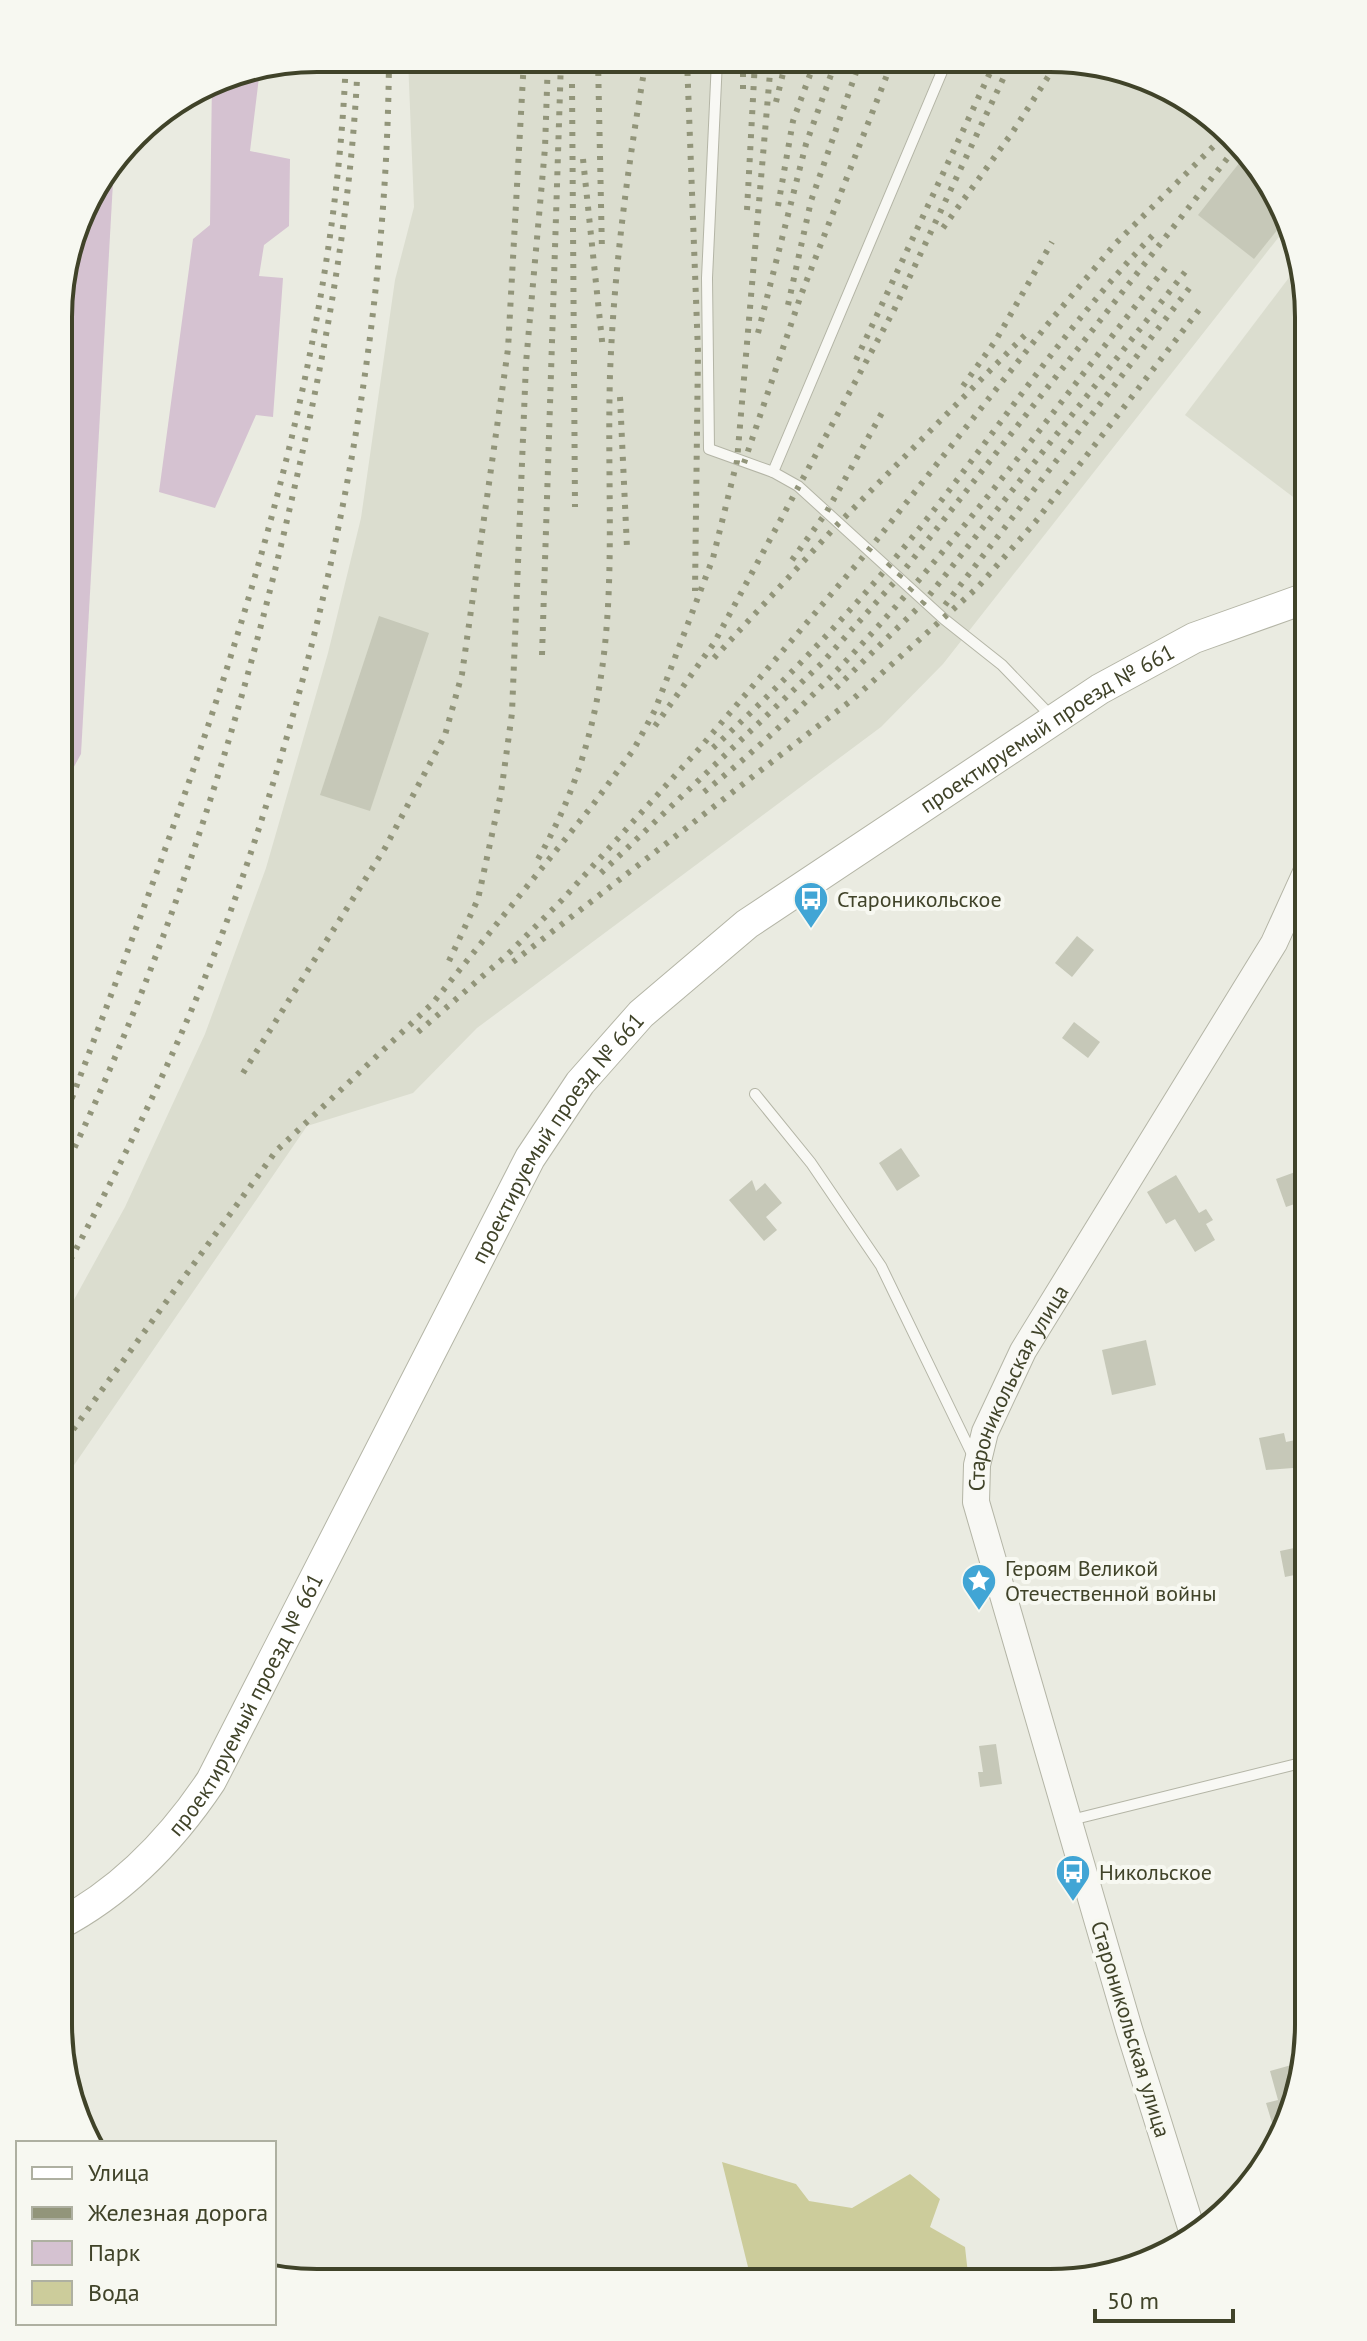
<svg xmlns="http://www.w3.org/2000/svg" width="1367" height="2341" viewBox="0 0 1367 2341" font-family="'PT Sans',sans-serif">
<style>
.built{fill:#dbddcf}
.green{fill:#d5c2d1}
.water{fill:#cccc9b}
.building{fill:#c6c8b8}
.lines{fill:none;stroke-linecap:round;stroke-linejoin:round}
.service-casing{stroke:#b4b5a6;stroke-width:12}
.tertiary-casing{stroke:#b4b5a6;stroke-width:28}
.secondary-casing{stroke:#b4b5a6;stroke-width:32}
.service{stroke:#f8f8f4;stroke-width:10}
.tertiary{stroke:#f8f8f4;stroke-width:26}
.secondary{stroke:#fff;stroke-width:30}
.rail{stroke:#92957a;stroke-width:6;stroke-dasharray:4 8;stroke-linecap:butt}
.labels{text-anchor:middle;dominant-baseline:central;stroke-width:8;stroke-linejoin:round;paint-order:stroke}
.street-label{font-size:22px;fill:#404329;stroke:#f7f8f1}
.poi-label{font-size:22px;fill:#404329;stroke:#f7f8f1;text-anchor:start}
.rim{fill:none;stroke:#404329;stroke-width:4}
</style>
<rect width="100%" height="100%" fill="#eaebe1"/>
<g class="built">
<path d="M 408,59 L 1100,63 L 1221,122 L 1289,224 L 943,664 L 881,727 L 477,1028 L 413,1093 L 307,1126 L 59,1487 L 59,1327 L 125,1207 L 205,1034 L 266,868 L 328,653 L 361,518 L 395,280 L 414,207 Z"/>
<path d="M 1300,263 L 1309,317 L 1309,509 L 1185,415 Z"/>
</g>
<g class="green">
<path d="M 260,69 L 250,151 L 290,159 L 289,226 L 264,245 L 259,276 L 283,278 L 273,417 L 256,415 L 215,508 L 159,492 L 193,239 L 210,225 L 212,81 Z"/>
<path d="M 114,164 L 81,754 L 60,792 L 60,283 L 85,202 Z"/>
</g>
<path class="water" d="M 722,2162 L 796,2184 L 809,2201 L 852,2208 L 910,2174 L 940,2199 L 930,2227 L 965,2247 L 969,2283 L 741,2282 L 748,2267 Z"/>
<g class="building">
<path d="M 1244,157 L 1286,219 L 1254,259 L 1198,215 Z"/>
<path d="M 1308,312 L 1309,317 L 1309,333 L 1299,326 Z"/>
<path d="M 379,616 L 429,633 L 370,811 L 320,795 Z"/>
<path d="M 1077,936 L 1094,950 L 1072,977 L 1055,963 Z"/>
<path d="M 1074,1022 L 1100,1042 L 1088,1058 L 1062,1038 Z"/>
<path d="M 901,1148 L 920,1176 L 897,1191 L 879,1163 Z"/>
<path d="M 1309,1167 L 1309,1199 L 1286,1207 L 1276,1179 Z"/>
<path d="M 1176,1175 L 1199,1213 L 1206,1209 L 1213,1220 L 1206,1224 L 1215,1240 L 1195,1252 L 1175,1219 L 1166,1224 L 1147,1192 Z"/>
<path d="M 752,1180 L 756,1191 L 765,1183 L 782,1203 L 766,1217 L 777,1230 L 764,1241 L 729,1200 Z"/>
<path d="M 1146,1340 L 1156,1385 L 1112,1395 L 1102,1350 Z"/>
<path d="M 1284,1433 L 1286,1442 L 1300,1439 L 1306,1467 L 1266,1470 L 1259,1438 Z"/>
<path d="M 1299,1547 L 1300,1554 L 1309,1553 L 1309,1572 L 1285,1577 L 1280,1551 Z"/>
<path d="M 996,1744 L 1002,1784 L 980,1787 L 978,1772 L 983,1772 L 979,1746 Z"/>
<path d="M 1295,2064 L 1300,2079 L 1290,2121 L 1273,2126 L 1266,2103 L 1278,2100 L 1270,2071 Z"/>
</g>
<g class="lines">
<defs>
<g id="service">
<path d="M 717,60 L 707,278 L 709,449 L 773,472 L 798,486 L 944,619 L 1002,665 L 1051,716"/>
<path d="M 773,472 L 946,62"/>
<path d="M 755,1094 L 811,1163 L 881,1266 L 973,1456"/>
<path d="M 1071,1820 L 1309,1761"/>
</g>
<g id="tertiary">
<path id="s1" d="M 1194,2237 L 1129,2029 L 976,1502 L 977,1465 L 985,1432 L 1023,1351 L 1274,943 L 1309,866"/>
</g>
<g id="secondary">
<path id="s2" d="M 58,1925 C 123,1891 171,1841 211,1781 L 530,1158 L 580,1083 L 641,1014 L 747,924 L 1100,689 L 1194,638 L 1309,597"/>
</g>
</defs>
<use href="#service" class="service-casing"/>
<use href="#tertiary" class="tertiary-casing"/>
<use href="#secondary" class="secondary-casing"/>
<use href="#service" class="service"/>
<use href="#tertiary" class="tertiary"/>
<use href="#secondary" class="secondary"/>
<g class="rail">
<path d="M 598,60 L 602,252"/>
<path d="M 687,60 L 698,352 L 695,591"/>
<path d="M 743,61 L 743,89"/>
<path d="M 572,84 L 575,507"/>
<path d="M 776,102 L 786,61"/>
<path d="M 583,159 L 603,350"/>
<path d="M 778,206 L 793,121 L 815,61"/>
<path d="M 747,210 L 755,61"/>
<path d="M 943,228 L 1012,133 L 1057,63"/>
<path d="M 788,305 L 811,201 L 860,61"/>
<path d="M 758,333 L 806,144 L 836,61"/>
<path d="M 856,360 L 995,62"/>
<path d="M 963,386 L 996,340 L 1052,242"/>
<path d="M 620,397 L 627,548"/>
<path d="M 744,463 L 801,295 L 892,62"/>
<path d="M 792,560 L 826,513 L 883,411"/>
<path d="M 945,605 L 1191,286"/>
<path d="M 542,655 L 561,60"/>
<path d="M 714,658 L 838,524 L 1030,330"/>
<path d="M 836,688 L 924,602 L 1185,272"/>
<path d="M 655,726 L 714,643 L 894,310 L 1011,62"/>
<path d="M 713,748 C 774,692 832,632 886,569 C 979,460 1055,336 1155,233"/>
<path d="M 704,792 C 889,645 1024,446 1170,262"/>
<path d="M 538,859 C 631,696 605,551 610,374 C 614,268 628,164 646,60"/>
<path d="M 601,873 L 822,663 L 898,578 L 1237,146"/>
<path d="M 449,961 L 478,899 L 501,793 L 512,713 L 526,363 L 545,148 L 548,59"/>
<path d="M 513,962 L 853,699 L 977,588 L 1036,521 L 1202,306"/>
<path d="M 418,1032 L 506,956 L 562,900 L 699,749 L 868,551 L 1047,325 L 1115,244 L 1228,132"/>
<path d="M 243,1073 L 385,848 L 445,735 L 462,674 L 508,349 L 524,59"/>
<path d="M 59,1132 C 190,787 332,431 346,58"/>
<path d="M 59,1180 C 165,963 240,729 293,494 C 326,351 352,206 358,58"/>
<path d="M 59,1281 C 126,1156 189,1029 236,896 C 330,629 387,342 389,58"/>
<path d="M 59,1449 L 276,1151 L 432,1004 L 592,806 L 634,749 L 655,710 L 713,558 L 737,461 L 771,61"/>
</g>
</g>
<defs>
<symbol id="bus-pin" viewBox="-11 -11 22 30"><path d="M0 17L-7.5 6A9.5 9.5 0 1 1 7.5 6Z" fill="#41a5d5" stroke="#f7f8f1"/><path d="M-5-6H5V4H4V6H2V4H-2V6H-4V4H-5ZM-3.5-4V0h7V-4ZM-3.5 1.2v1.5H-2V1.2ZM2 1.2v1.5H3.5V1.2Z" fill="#fff"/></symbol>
<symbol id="sight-pin" viewBox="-11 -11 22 30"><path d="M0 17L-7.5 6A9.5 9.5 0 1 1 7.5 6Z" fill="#41a5d5" stroke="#f7f8f1"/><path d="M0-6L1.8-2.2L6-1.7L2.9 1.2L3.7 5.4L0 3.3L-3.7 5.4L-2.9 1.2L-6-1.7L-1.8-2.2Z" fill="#fff"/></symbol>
</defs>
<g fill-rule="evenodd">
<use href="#bus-pin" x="791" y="879" width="40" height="54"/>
<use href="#sight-pin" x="959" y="1561" width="40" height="54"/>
<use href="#bus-pin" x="1053" y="1852" width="40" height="54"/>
</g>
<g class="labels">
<g class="street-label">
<text stroke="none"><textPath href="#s2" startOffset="1592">проектируемый проезд № 661</textPath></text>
<text stroke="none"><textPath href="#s2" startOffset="944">проектируемый проезд № 661</textPath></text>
<text stroke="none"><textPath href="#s1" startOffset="890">Староникольская улица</textPath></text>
<text stroke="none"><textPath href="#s2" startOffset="296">проектируемый проезд № 661</textPath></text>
<text transform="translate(1131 2029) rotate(73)">Староникольская улица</text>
</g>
<g class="poi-label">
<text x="837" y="899">Староникольское</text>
<text x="1005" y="1568">Героям Великой<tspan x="1005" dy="25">Отечественной войны</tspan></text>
<text x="1099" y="1872">Никольское</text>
</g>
</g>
<path d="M0 0H1367V2341H0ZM317 72H1050A245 245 0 0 1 1295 317V2024A245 245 0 0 1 1050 2269H317A245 245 0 0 1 72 2024V317A245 245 0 0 1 317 72Z" fill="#f7f8f1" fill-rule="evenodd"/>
<path class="rim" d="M317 72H1050A245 245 0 0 1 1295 317V2024A245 245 0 0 1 1050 2269H317A245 245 0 0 1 72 2024V317A245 245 0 0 1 317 72Z"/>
<rect x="16" y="2141" width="260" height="184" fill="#f7f8f1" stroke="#aeb0a1" stroke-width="2"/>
<rect x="32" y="2167" width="40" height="12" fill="#ffffff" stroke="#aeb0a1" stroke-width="2"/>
<text x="88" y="2181" font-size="24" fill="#404329">Улица</text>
<rect x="32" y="2207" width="40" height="12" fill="#92957a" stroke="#aeb0a1" stroke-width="2"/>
<text x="88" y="2221" font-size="24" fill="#404329">Железная дорога</text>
<rect x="32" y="2241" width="40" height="24" fill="#d5c2d1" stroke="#aeb0a1" stroke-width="2"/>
<text x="88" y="2261" font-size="24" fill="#404329">Парк</text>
<rect x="32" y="2281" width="40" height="24" fill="#cccc9b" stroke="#aeb0a1" stroke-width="2"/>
<text x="88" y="2301" font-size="24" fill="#404329">Вода</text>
<path d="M1095 2309v12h138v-12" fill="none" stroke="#404329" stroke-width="4"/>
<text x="1107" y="2309" font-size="24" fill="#404329" stroke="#f7f8f1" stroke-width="6" paint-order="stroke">50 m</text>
</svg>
